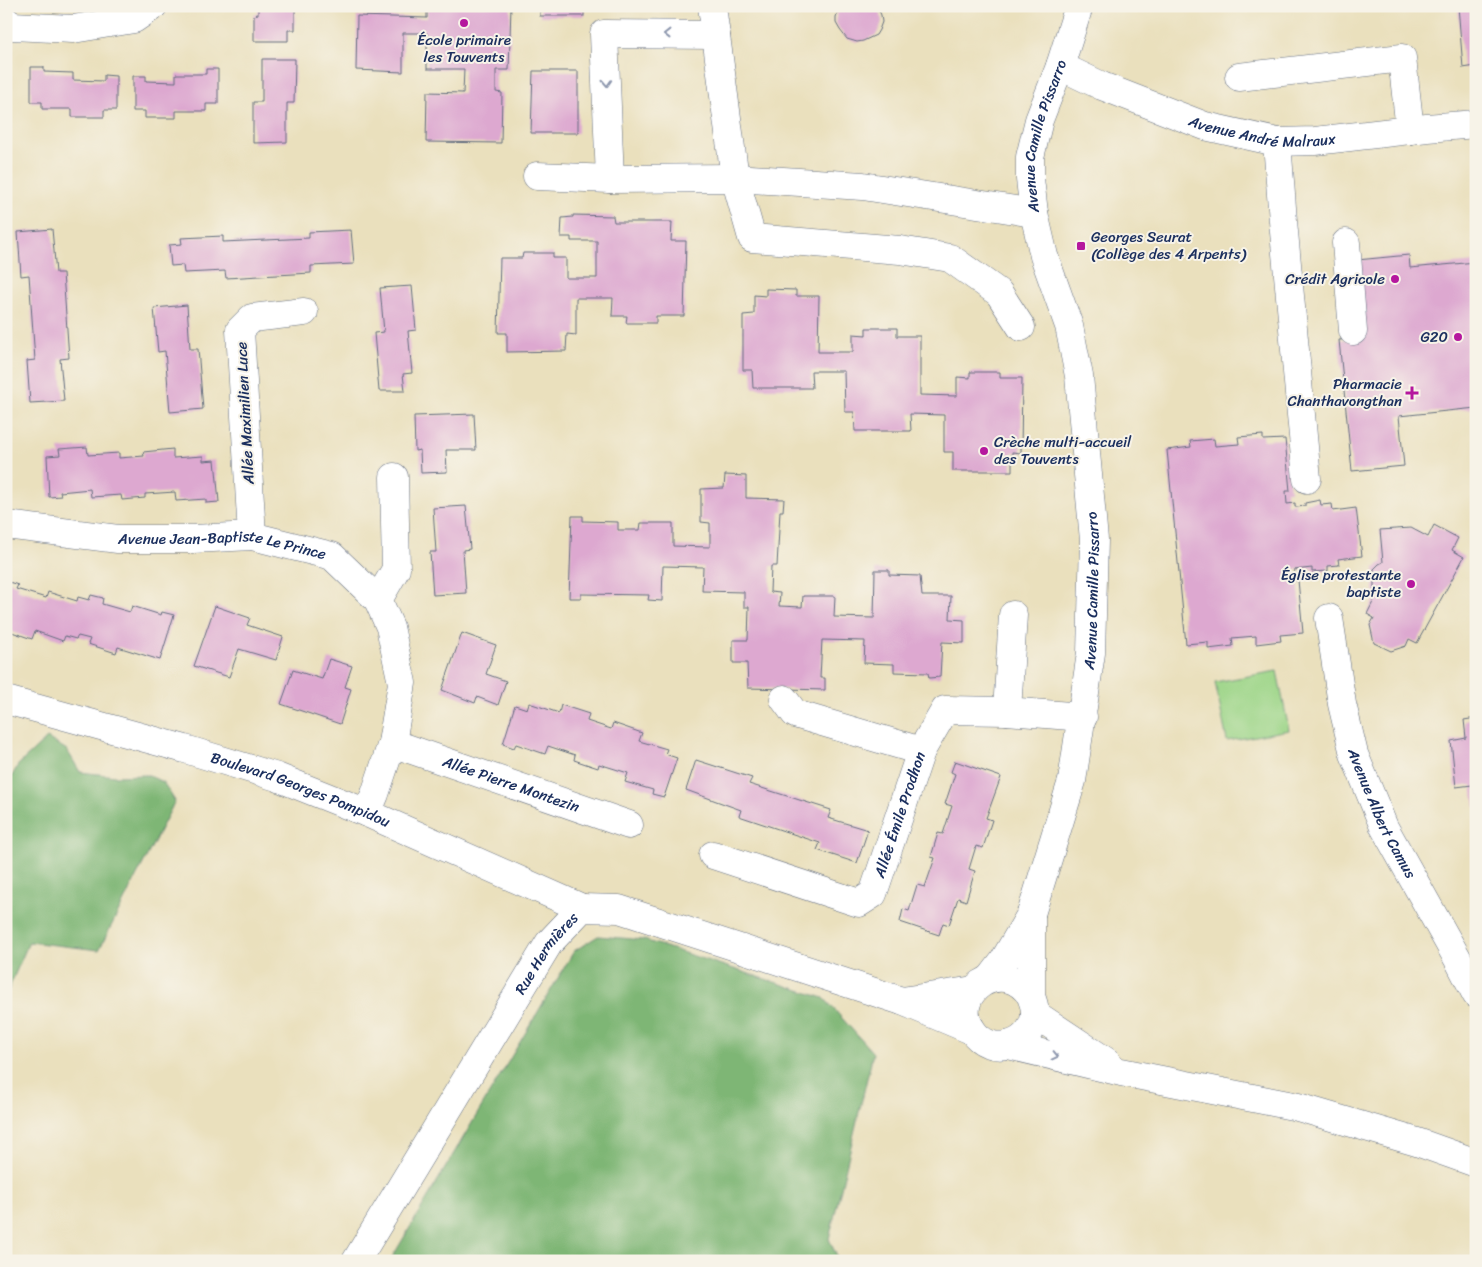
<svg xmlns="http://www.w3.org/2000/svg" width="1482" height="1267" viewBox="0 0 1482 1267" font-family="Sriracha,sans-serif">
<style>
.green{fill:#9dd588;stroke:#5c8273}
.forest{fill:#7eb674;stroke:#4c7269}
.building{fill:#dda8d0}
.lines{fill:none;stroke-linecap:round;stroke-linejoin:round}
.minor-casing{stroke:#636d7f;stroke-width:29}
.major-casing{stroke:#636d7f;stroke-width:29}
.minor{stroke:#fff;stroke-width:28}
.major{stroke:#fff;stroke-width:28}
.oneway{stroke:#8d97ae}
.poi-dot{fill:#b5179e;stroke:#f7f3e8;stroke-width:2}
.labels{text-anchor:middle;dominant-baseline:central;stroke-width:4;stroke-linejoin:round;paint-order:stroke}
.poi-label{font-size:15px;fill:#1b2f5e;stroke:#f7f3e8;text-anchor:end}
.street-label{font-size:15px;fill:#1b2f5e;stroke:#f7f3e8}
</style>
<rect width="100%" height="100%" fill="#f7f3e8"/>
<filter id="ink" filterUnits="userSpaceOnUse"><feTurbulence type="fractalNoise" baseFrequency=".02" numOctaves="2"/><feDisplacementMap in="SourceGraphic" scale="10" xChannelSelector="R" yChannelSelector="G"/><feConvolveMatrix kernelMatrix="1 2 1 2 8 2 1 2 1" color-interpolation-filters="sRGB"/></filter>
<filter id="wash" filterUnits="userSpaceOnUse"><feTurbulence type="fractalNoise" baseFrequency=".0096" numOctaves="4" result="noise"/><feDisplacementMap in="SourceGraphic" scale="20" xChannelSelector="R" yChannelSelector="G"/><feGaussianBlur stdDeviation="1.12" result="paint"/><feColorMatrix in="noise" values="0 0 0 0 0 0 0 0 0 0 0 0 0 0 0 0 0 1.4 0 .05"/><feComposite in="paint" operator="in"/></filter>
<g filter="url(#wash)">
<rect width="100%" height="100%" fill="#eae0bd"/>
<path class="green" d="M 1277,671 L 1289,730 L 1227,741 L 1215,682 Z"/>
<g class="forest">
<path d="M 47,738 L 67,750 L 80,772 L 115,776 L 147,775 L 163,782 L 175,801 L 99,950 L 29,942 L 6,995 L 6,787 L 18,765 Z"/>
<path d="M 598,936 L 644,940 L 824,998 L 873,1053 L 829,1239 L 839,1261 L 390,1261 L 574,951 Z"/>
</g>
<g id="blocks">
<g class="building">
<path d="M 258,6 L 295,6 L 295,30 L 288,30 L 288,41 L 254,41 L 254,15 L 258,14 Z"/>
<path d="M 427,6 L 511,6 L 509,70 L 496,70 L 496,92 L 502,93 L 501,143 L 426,142 L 427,92 L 463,93 L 464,69 L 427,69 L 427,33 L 403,33 L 403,72 L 356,70 L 357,16 L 427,18 Z"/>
<rect x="540" y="6" width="44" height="10"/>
<path d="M 840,6 L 877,6 L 881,15 L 882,22 L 879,30 L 876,35 L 863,41 L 857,42 L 847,39 L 840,30 L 836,23 L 836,17 Z"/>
<path d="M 1458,6 L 1476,6 L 1476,66 L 1463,68 Z"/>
<path d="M 262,59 L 295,59 L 294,103 L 287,103 L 287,142 L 253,143 L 253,102 L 262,102 Z"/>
<path d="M 31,67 L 44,67 L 44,72 L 73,73 L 73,80 L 104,81 L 104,75 L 116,76 L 116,110 L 104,110 L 104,117 L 72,117 L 72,109 L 42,109 L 42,102 L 31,102 Z"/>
<path d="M 206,69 L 218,69 L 218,104 L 206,104 L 206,111 L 176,111 L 176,118 L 145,118 L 145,111 L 133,111 L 133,76 L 146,76 L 146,81 L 176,82 L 176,74 L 206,74 Z"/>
<path d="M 533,71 L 578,71 L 578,133 L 531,133 Z"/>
<path d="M 573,215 L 613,216 L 614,222 L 672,222 L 671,241 L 686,241 L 684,316 L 656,316 L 656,323 L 626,323 L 627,316 L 612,316 L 613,298 L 576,298 L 576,335 L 567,334 L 566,351 L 507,352 L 507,333 L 498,333 L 500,258 L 522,258 L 523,253 L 553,253 L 553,258 L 566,258 L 566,278 L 597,278 L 597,241 L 571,241 L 571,237 L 561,237 L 562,218 L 573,217 Z"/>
<path d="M 52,229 L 56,273 L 63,273 L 69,358 L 60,359 L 64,401 L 30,403 L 27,361 L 35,360 L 32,318 L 29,275 L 21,276 L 18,232 Z"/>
<path d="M 351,230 L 354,264 L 311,266 L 311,273 L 226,278 L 225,271 L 184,273 L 183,265 L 171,266 L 169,245 L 182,244 L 181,238 L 223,236 L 223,242 L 309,238 L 309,232 Z"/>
<path d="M 1409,255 L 1410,268 L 1476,262 L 1476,408 L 1399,416 L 1404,466 L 1352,471 L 1339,340 L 1364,338 L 1357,260 Z"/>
<path d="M 412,286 L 416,330 L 408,331 L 412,373 L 403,374 L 405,391 L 379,391 L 374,333 L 384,332 L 380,288 Z"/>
<path d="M 766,289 L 796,290 L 796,296 L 819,296 L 818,352 L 853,352 L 853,334 L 866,335 L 866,328 L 897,328 L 897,336 L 920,336 L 920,395 L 957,396 L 957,377 L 970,378 L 970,372 L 1000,372 L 1000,378 L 1022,378 L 1021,453 L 1012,452 L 1012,471 L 953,471 L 953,452 L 944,452 L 944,415 L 910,414 L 911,431 L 855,431 L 854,412 L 845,412 L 844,371 L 811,371 L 812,388 L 753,388 L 752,370 L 743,370 L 743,315 L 754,314 L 754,295 L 766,296 Z"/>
<path d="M 187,305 L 190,349 L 198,349 L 203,409 L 170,412 L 165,351 L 158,352 L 154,308 Z"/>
<path d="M 474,414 L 476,450 L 446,450 L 447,472 L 421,473 L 420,450 L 415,451 L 414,416 Z"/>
<path d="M 1263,435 L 1263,440 L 1285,439 L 1290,491 L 1286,491 L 1287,504 L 1295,503 L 1295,507 L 1297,507 L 1305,506 L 1305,503 L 1320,500 L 1321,505 L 1332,504 L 1333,511 L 1356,508 L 1362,556 L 1338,559 L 1339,565 L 1328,566 L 1328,571 L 1312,572 L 1312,568 L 1294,570 L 1295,581 L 1298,580 L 1303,633 L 1280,635 L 1281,641 L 1256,644 L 1256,636 L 1232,638 L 1233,646 L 1208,649 L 1208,642 L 1186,644 L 1167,450 L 1191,447 L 1190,441 L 1214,439 L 1215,446 L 1239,444 L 1238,437 Z"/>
<path d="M 87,447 L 88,455 L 119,453 L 119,458 L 144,456 L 143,452 L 173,449 L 173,458 L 203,456 L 203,461 L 215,460 L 219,502 L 206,503 L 206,499 L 176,501 L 175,492 L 145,494 L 145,498 L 122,500 L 121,495 L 91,497 L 90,489 L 60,492 L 61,496 L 49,497 L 47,456 L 60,455 L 59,449 Z"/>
<path d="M 725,475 L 746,476 L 746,498 L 784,499 L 783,511 L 780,511 L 777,566 L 771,566 L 770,592 L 780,593 L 779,606 L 802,607 L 803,596 L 835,596 L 834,617 L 874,618 L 875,570 L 889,570 L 889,575 L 920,576 L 922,596 L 951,596 L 950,619 L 964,620 L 964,643 L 942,642 L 940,677 L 929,678 L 928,673 L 894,672 L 894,664 L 864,663 L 865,641 L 822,640 L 820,678 L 825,678 L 825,690 L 748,688 L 747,663 L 733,663 L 733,640 L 748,640 L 749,607 L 744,607 L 744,592 L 702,591 L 703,567 L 663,566 L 662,601 L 648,600 L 649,595 L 581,594 L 581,598 L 569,598 L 572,516 L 583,516 L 583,521 L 618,522 L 618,530 L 640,530 L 641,523 L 673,523 L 673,546 L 710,547 L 710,523 L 701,522 L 701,489 L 724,488 Z"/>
<path d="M 466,506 L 470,549 L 463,550 L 466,593 L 433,595 L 430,552 L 436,552 L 433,508 Z"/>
<path d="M 1434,525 L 1458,538 L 1452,550 L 1464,557 L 1417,643 L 1409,639 L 1406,646 L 1391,651 L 1374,643 L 1370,625 L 1374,618 L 1367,614 L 1377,594 L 1374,592 L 1374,569 L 1379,564 L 1383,562 L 1380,530 L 1411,528 L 1428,537 Z"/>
<path d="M 6,581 L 18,585 L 16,589 L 46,598 L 48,592 L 77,601 L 78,597 L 89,600 L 91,595 L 103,598 L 102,604 L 130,612 L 132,606 L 161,615 L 162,612 L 174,615 L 160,660 L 118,647 L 116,653 L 88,644 L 90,639 L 78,636 L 76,639 L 65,636 L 63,641 L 35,631 L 32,639 L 6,630 Z"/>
<path d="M 215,606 L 250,618 L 247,625 L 283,637 L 276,660 L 239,649 L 229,677 L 194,666 Z"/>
<path d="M 462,633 L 496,645 L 486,674 L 506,681 L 498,705 L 477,697 L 475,703 L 442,690 Z"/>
<path d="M 329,659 L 352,666 L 345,687 L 351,689 L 340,724 L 281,704 L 293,670 L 322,679 Z"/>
<path d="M 529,703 L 559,713 L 561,705 L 589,714 L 587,721 L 611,729 L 613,723 L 642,733 L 639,741 L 667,749 L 665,754 L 677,758 L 664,797 L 652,794 L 653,790 L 625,782 L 628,773 L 599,764 L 598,768 L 574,760 L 575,755 L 548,746 L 545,754 L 516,744 L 514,748 L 503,744 L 515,705 L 527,709 Z"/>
<path d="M 1476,718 L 1476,807 L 1475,807 L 1472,785 L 1456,787 L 1451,741 L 1466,738 L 1464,720 Z"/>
<path d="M 696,760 L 752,778 L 749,784 L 831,810 L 828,818 L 868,830 L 857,863 L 817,850 L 820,843 L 739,816 L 741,810 L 686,790 Z"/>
<path d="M 955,761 L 1001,777 L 986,818 L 992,820 L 983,848 L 976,846 L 969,869 L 975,871 L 966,901 L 958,898 L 949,925 L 943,923 L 939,935 L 900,922 L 903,909 L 909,911 L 917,885 L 925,887 L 935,858 L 931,857 L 938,833 L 943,834 L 952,806 L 945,804 L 955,774 L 951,772 Z"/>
</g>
</g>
</g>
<g filter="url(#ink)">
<use href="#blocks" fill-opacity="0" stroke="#636d7f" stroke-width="1"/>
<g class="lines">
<defs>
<g id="minor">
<path d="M 712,6 L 735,178 L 752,238 L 900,250 L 950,258 L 999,293 L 1021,327"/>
<path d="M 6,21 L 12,26 L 73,29 L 134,19 L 153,6"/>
<path id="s1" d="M 1060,66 L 1102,86 L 1205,126 L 1277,142 L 1315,141 L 1427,128 L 1476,124"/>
<path d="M 1239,77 L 1402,58 L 1410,130"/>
<path d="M 1277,142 L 1283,221 L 1307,479"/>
<path d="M 537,176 L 610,179 L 735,178 L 863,186 L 1034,213"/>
<path d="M 610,179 L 604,34 L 716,35"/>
<path d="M 1346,243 L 1353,331"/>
<path id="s2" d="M 6,525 L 118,539 L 193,539 L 252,536 L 332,556 L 378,600 L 390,627 L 402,683 L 392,743 L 375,794 L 367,813"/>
<path d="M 252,536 L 240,330 L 252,318 L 304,312"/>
<path d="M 378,600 L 396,569 L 394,477"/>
<path id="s3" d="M 1329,618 L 1342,704 L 1354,754 L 1384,827 L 1460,963 L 1476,994"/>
<path d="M 784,699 L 795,714 L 921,751"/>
<path id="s4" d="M 6,700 L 185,749 L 277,777 L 367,813 L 582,908"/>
<path d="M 1007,711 L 1013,615"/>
<path id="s5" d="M 392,743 L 629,825"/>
<path id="s6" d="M 713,855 L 859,903 L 873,894 L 921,751 L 945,710 L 1007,711 L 1083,717"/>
</g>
<g id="major">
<path d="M 1031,914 L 1031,996 C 1033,1002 1036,1009 1035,1015 C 1031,1047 989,1057 972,1030 C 947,995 1002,953 1031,996"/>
<path id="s7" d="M 990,979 L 1003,962 L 1031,914 L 1072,781 L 1091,653 L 1094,540 L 1079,376 L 1069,326 L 1044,256 L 1034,213 L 1030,179 L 1030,157 L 1039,120 L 1060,66 L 1079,6"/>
<path d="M 902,1001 L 974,990"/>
<path d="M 1035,1014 L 1107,1062"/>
<path d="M 1008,1045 L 1121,1072 L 1298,1107 L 1417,1142 L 1476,1163"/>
<path id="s8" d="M 356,1261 L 549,943 L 582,908 L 619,909 L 902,1001 L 971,1030"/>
</g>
</defs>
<use href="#minor" class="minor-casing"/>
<use href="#major" class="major-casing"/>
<use href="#minor" class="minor"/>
<use href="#major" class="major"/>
</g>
<defs><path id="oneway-chevron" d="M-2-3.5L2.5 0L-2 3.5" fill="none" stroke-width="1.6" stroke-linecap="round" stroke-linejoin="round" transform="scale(1.25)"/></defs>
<g class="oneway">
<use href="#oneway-chevron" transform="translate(667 34) rotate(-180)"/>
<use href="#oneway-chevron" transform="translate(607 83) rotate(87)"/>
<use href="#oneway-chevron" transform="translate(1055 1056) rotate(13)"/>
</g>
</g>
<g class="poi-dot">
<circle cx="464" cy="23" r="5"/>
<rect x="1076" y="241" width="10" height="10" rx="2.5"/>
<circle cx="1395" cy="279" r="5"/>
<circle cx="1458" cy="337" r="5"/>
<path d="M1409.5 385.5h5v5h5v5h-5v5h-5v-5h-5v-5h5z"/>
<circle cx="984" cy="451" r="5"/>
<circle cx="1411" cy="584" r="5"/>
</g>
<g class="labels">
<g class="poi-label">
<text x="464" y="40" text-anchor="middle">École primaire<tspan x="464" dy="17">les Touvents</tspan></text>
<text x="1091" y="237" text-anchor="start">Georges Seurat<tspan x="1091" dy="17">(Collège des 4 Arpents)</tspan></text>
<text x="1385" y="279">Crédit Agricole</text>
<text x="1448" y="337">G20</text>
<text x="1402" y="384">Pharmacie<tspan x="1402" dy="17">Chanthavongthan</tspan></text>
<text x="994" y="442" text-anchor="start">Crèche multi-accueil<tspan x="994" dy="17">des Touvents</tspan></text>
<text x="1401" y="575">Église protestante<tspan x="1401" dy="17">baptiste</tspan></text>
</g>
<g class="street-label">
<text stroke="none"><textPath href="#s1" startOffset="215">Avenue André Malraux</textPath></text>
<text stroke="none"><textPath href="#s7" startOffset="872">Avenue Camille Pissarro</textPath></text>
<text transform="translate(245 413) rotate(-93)">Allée Maximilien Luce</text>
<text stroke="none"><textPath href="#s2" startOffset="218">Avenue Jean-Baptiste Le Prince</textPath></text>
<text stroke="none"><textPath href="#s7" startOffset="408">Avenue Camille Pissarro</textPath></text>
<text stroke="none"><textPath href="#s5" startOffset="126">Allée Pierre Montezin</textPath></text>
<text stroke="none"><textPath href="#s4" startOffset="308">Boulevard Georges Pompidou</textPath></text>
<text stroke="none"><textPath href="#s3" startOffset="204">Avenue Albert Camus</textPath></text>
<text stroke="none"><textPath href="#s6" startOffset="254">Allée Émile Prodhon</textPath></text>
<text stroke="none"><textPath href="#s8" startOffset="362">Rue Hermières</textPath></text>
</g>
</g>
<rect width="1482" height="1267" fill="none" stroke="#f7f3e8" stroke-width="25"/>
</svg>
